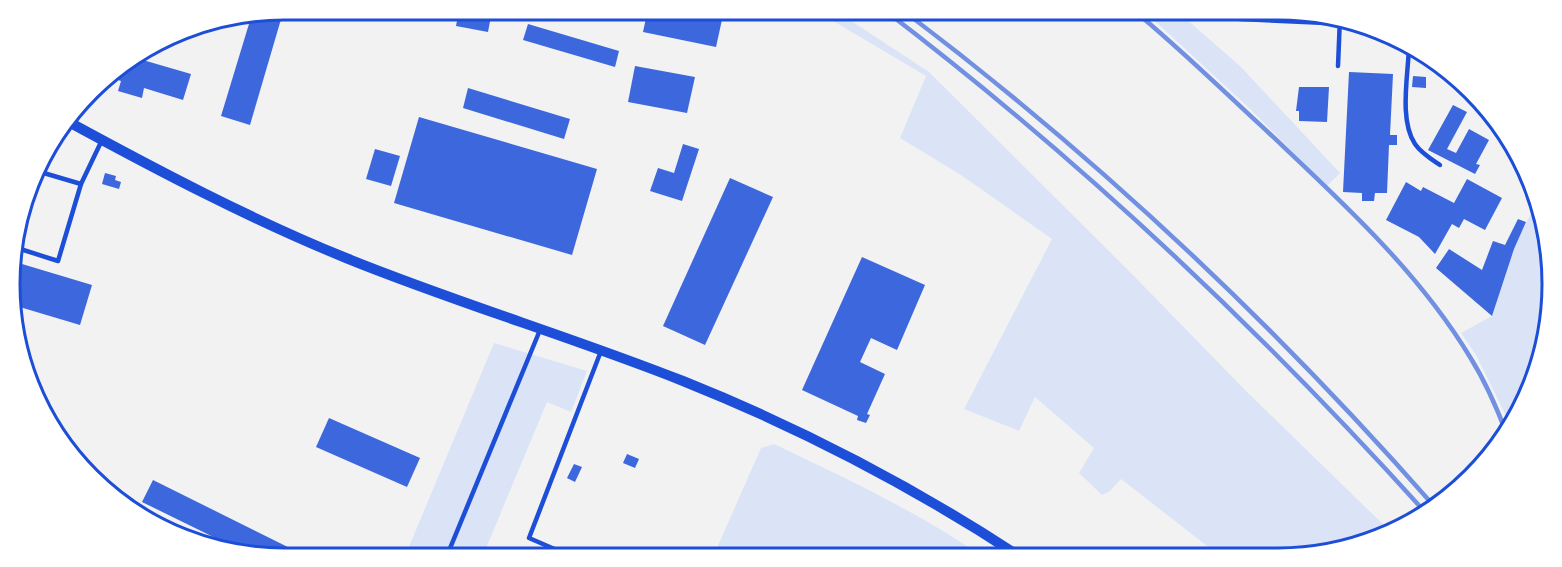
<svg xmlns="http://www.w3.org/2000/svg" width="1562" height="567" viewBox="0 0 1562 567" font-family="'Libre Baskerville',serif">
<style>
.green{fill:#dbe4f7}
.building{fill:#3d67dc}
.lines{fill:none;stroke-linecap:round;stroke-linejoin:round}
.service{stroke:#1d4ed8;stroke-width:4.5}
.tertiary{stroke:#1d4ed8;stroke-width:10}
.rail{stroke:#7290e2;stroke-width:4.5}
.rim{fill:none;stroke:#1d4ed8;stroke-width:3}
</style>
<rect width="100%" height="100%" fill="#f2f2f2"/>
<g class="green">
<path d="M 813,9 L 833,9 L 929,72 L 1131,273 L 1247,392 L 1391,532 L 1384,537 L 1315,556 L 1220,556 L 1121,479 L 1110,491 L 1102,495 L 1079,473 L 1094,448 L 1035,397 L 1019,431 L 964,409 L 1052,239 L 961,175 L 900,138 L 926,76 Z"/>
<path d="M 1142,9 L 1175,9 L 1241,67 L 1340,173 L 1327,186 L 1248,107 Z"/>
<path d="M 1536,206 L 1551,248 L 1544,355 L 1511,426 L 1476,355 L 1461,333 L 1492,316 C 1504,278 1514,239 1536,206 Z"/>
<path d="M 494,343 L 587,371 L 571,412 L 547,402 L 482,558 L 409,558 L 406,556 L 408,549 Z"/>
<path d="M 774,444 C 843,477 919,512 981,556 L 713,557 L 761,448 Z"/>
</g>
<g class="building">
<path d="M 284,9 L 250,125 L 221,116 L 252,14 Z"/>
<path d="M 648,9 L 696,9 L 723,15 L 716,47 L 643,32 Z"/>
<path d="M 1248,9 L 1278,9 L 1322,15 L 1322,16 L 1248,13 Z"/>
<path d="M 459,10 L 491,16 L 488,32 L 456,26 Z"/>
<path d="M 528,24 L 619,51 L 615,67 L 523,40 Z"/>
<path d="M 136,58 L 191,74 L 183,100 L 144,88 L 142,98 L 118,91 L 121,81 L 105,76 Z"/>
<path d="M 635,66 L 695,77 L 687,113 L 628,102 Z"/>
<path d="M 1349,72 L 1393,74 L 1390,135 L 1397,135 L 1397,145 L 1389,145 L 1387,193 L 1375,193 L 1374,201 L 1362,201 L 1362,193 L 1343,192 Z"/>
<path d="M 1413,76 L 1426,77 L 1426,88 L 1412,87 Z"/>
<path d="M 1299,87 L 1329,87 L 1327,122 L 1299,121 L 1299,111 L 1296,111 Z"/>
<path d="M 468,88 L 570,119 L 564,139 L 463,108 Z"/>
<path d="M 1453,105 L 1467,112 L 1447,149 L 1456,153 L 1469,129 L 1489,140 L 1476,164 L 1480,165 L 1475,174 L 1428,150 Z"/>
<path d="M 419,117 L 597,169 L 572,255 L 394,203 Z"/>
<path d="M 683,144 L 699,149 L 682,201 L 650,191 L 658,168 L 674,173 Z"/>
<path d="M 375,149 L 400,156 L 391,186 L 366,179 Z"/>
<path d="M 105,173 L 116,176 L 115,180 L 121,182 L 119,189 L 102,184 Z"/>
<path d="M 730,178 L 773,197 L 705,345 L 663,326 Z"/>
<path d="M 1467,179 L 1502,198 L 1485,230 L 1464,219 L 1459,228 L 1452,224 L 1435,254 L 1419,237 L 1386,220 L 1406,182 L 1421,191 L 1423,187 L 1454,203 Z"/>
<path d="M 1518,219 L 1526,222 L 1514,249 L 1492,316 L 1436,268 L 1449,249 L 1482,270 L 1493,241 L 1505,245 Z"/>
<path d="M 862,257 L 925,285 L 897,350 L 871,338 L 860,362 L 885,374 L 867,414 L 870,415 L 866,423 L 857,420 L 858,416 L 802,390 Z"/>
<path d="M 12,261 L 92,285 L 80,325 L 13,305 Z"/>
<path d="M 329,418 L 420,458 L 407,487 L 316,447 Z"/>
<path d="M 627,454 L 639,459 L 635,468 L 623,463 Z"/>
<path d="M 574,464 L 582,467 L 575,482 L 567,478 Z"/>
<path d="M 153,480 L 310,558 L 284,558 L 246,553 L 142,502 Z"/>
</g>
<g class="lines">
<g class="service">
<path d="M 1229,9 L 1231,15 L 1240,19 L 1326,23 L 1338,17"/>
<path d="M 1409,47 C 1408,76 1399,120 1415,144 C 1421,153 1431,159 1440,165"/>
<path d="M 1338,66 L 1340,17"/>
<path d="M 37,171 L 81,184"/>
<path d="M 32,186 L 14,247 L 58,261 L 81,184 L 102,140"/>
<path d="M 573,557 L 529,538 L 601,351"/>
<path d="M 446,558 L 540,330"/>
</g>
<path class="tertiary" d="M 67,121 C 157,170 250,219 346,258 C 457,303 572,337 683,381 C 798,427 915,488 1019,556"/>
<g class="rail">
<path d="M 883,9 C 1080,159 1259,328 1425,512"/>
<path d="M 901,9 C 1095,155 1274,324 1434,506"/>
<path d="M 1132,9 C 1180,48 1224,92 1270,134 C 1342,202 1418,271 1470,357 C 1485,381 1497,408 1507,435"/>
</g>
</g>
<path d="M0 0H1562V567H0ZM284 20H1278A264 264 0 0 1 1542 284V284A264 264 0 0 1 1278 548H284A264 264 0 0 1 20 284V284A264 264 0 0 1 284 20Z" fill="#fff" fill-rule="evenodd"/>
<path class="rim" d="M284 20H1278A264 264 0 0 1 1542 284V284A264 264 0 0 1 1278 548H284A264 264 0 0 1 20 284V284A264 264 0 0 1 284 20Z"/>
</svg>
